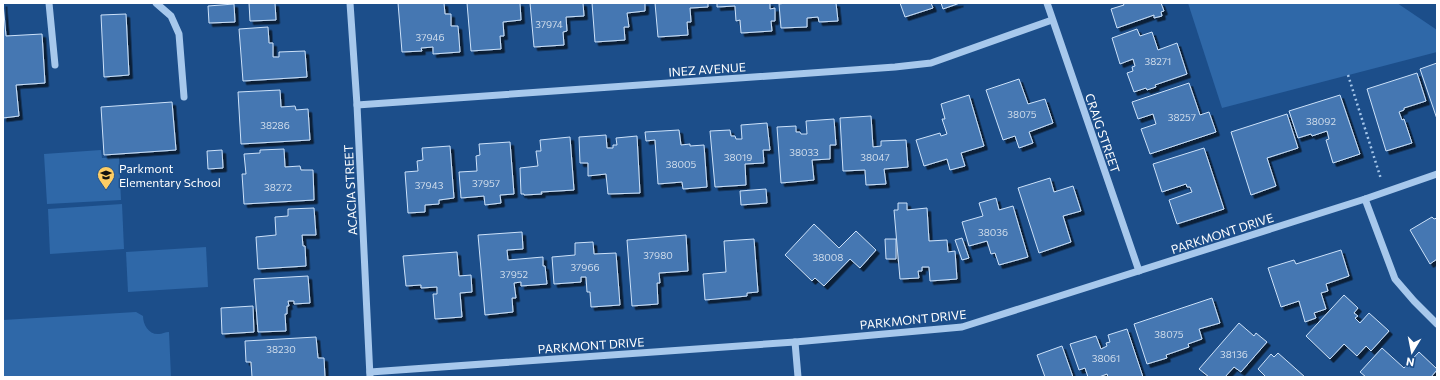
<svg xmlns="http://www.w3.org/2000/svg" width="1440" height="380" viewBox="0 0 1440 380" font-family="Commissioner,sans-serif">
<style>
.green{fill:#2f68a8}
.building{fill:#4477b2;stroke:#cce1f9;filter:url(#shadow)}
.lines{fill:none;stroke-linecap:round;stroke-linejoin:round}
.path{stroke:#a7c8ec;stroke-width:2.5;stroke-dasharray:2 3;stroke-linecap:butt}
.minor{stroke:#a7c8ec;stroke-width:7}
.labels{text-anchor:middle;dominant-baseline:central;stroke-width:3;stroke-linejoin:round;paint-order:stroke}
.number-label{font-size:10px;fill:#d0ddec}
.street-label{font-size:12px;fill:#fff;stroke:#1c4e8a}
.poi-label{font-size:12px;fill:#fff;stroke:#1c4e8a;text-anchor:start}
</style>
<defs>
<filter id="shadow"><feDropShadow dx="3.5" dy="3.5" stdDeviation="0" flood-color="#0009"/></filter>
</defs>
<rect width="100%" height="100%" fill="#1c4e8a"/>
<g class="green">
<path d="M 1188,3 L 1397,3 L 1437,30 L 1437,52 L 1222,108 Z"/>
<path d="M 101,150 L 102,158 L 119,157 L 121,200 L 47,204 L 44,154 Z"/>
<path d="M 122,204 L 124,249 L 50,254 L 48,209 Z"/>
<path d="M 206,247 L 208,287 L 128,292 L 126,252 Z"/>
<path d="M 136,312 L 143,316 C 143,325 149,335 159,334 C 162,334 165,332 169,332 L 171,377 L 3,377 L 3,320 Z"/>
</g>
<g class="building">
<path d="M 3,3 L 6,36 L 42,34 L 45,83 L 16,85 L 19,116 L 3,118 Z"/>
<path d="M 249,3 L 275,3 L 276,20 L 250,21 Z"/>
<path d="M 398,3 L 444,3 L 445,14 L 451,14 L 451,26 L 458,26 L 460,52 L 433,54 L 433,47 L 421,48 L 422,51 L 402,52 Z"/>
<path d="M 467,3 L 520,3 L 521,20 L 503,22 L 504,36 L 500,36 L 501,49 L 471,51 Z"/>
<path d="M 530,3 L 583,3 L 584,16 L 566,17 L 567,31 L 563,32 L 564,45 L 534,47 Z"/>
<path d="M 592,3 L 645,3 L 645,11 L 627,13 L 629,27 L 624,27 L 625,40 L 595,42 Z"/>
<path d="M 655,3 L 708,3 L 708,7 L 690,8 L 691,22 L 687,22 L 688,35 L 658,37 Z"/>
<path d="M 717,3 L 770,3 L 770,9 L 775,8 L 775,21 L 771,21 L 772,31 L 741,33 L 740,20 L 736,21 L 735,6 L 717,7 Z"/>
<path d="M 786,3 L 836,3 L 838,21 L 819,22 L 818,17 L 807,18 L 807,27 L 781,28 L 779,4 Z"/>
<path d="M 900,3 L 931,3 L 933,8 L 905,17 Z"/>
<path d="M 941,3 L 960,3 L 943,9 Z"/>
<path d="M 1123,3 L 1161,3 L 1164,11 L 1161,12 L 1162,16 L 1154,18 L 1154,15 L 1117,28 L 1111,9 L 1124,5 Z"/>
<path d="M 234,4 L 235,22 L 209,23 L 208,6 Z"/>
<path d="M 126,14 L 129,75 L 104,77 L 101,15 Z"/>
<path d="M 268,27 L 269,43 L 273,43 L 273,57 L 279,57 L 279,52 L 305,51 L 307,77 L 243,81 L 239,29 Z"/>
<path d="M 1137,29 L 1140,36 L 1152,32 L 1158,50 L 1177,43 L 1187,74 L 1155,85 L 1156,87 L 1147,90 L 1146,88 L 1134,92 L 1127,73 L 1133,71 L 1132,67 L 1135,66 L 1133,59 L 1120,64 L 1112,38 Z"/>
<path d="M 1437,63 L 1437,119 L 1420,69 Z"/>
<path d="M 1417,73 L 1426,101 L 1404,108 L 1404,110 L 1399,112 L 1402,120 L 1404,119 L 1412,143 L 1386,151 L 1367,89 Z"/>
<path d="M 1019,79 L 1028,104 L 1045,99 L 1053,123 L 1029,132 L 1033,143 L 1019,148 L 1015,136 L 1003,140 L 986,90 Z"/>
<path d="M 1189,83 L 1200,115 L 1209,112 L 1216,132 L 1150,154 L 1141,129 L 1156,124 L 1153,114 L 1138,119 L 1132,102 Z"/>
<path d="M 280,90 L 281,107 L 295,106 L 296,110 L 308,109 L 310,140 L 241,144 L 238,92 Z"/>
<path d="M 969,95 L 984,146 L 961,153 L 965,166 L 950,170 L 947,159 L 924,166 L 916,140 L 940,133 L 941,136 L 947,134 L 942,119 L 945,119 L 941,104 Z"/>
<path d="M 1340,95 L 1360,154 L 1333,163 L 1326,140 L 1329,139 L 1327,131 L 1312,136 L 1311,134 L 1298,138 L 1289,111 Z"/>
<path d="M 172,102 L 176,150 L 104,155 L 101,107 Z"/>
<path d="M 1287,114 L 1298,148 L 1267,158 L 1276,186 L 1251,195 L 1231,132 Z"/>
<path d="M 871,116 L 873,147 L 881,146 L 881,141 L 906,140 L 908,167 L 884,169 L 886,184 L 866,185 L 865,170 L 843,171 L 840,118 Z"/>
<path d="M 834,119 L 836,145 L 830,145 L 830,159 L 812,160 L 814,180 L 781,183 L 777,127 L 796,126 L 796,132 L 800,132 L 801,134 L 807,134 L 806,121 Z"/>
<path d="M 767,123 L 770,150 L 763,150 L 764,163 L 745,164 L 746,185 L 715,187 L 710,131 L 730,130 L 731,136 L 735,136 L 736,139 L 742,139 L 741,125 Z"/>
<path d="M 679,130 L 681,145 L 690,144 L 690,146 L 704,145 L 707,187 L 683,189 L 682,182 L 658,184 L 655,140 L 646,141 L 645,132 Z"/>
<path d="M 606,135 L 607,148 L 613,148 L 613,145 L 617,145 L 616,138 L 637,136 L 640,193 L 608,194 L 606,174 L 588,176 L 588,163 L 580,163 L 579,137 Z"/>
<path d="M 570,137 L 574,190 L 541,192 L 542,194 L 524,195 L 524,194 L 521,194 L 520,168 L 538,166 L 536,151 L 541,151 L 540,140 Z"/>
<path d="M 510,142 L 514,194 L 500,195 L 501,203 L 485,205 L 484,196 L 461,198 L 459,172 L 477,171 L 476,156 L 480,155 L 479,144 Z"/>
<path d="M 450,146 L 454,198 L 439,200 L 439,204 L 425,205 L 425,212 L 408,213 L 405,172 L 418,171 L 417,161 L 423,160 L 422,148 Z"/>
<path d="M 1204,148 L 1224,209 L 1177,224 L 1169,200 L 1192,192 L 1190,187 L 1187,187 L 1186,184 L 1162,192 L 1153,164 Z"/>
<path d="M 284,149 L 285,167 L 300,166 L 301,170 L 313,170 L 314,200 L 244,204 L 242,174 L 246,174 L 244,154 L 260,153 L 260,150 Z"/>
<path d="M 222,150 L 223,168 L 208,169 L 207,151 Z"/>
<path d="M 1050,178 L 1054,192 L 1073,186 L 1081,211 L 1063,216 L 1071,242 L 1039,253 L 1018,188 Z"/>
<path d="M 766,189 L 767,203 L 741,205 L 740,191 Z"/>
<path d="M 996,198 L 999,210 L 1013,206 L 1028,257 L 999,265 L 995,253 L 991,254 L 987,241 L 969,246 L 962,222 L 983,216 L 979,203 Z"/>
<path d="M 898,203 L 907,203 L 907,210 L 927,208 L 929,241 L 947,240 L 948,252 L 955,251 L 957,279 L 930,281 L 929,267 L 922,267 L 922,271 L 918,271 L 919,278 L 900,279 L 894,210 L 898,210 Z"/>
<path d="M 314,208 L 316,235 L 302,235 L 303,246 L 305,246 L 306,266 L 258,269 L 256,237 L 276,235 L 275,217 L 288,216 L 288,209 Z"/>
<path d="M 1432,217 L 1434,219 L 1437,218 L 1437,259 L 1430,264 L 1410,230 Z"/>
<path d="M 814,224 L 839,248 L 856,231 L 876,250 L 860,268 L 850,259 L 824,286 L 815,278 L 812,281 L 785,255 Z"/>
<path d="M 522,232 L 523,249 L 507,250 L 508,260 L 543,257 L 543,266 L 545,266 L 547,284 L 521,286 L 521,282 L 514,283 L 516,298 L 512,298 L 513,312 L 485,315 L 478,235 Z"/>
<path d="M 686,235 L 688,271 L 659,273 L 660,283 L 657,283 L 658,304 L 632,306 L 627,240 Z"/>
<path d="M 962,238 L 969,258 L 962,260 L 955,240 Z"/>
<path d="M 754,239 L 758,292 L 747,293 L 747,296 L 705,300 L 703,274 L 726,272 L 724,241 Z"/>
<path d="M 885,239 L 896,239 L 896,259 L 886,259 Z"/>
<path d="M 593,242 L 594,254 L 616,253 L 620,305 L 591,307 L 590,292 L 587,292 L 586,277 L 581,277 L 581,282 L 554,284 L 552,257 L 575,255 L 575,243 Z"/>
<path d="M 1341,250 L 1349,276 L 1326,284 L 1328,291 L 1321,293 L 1326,309 L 1314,313 L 1316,318 L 1305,322 L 1299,301 L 1281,307 L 1268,268 L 1294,260 L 1296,264 Z"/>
<path d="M 457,252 L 459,276 L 471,275 L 472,292 L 460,293 L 462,317 L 435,319 L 433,294 L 437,294 L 437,287 L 421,288 L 421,285 L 406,286 L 403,256 Z"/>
<path d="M 308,276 L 310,303 L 294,304 L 294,301 L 288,301 L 289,306 L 287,306 L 287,314 L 285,314 L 286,331 L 258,332 L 254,279 Z"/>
<path d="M 1344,295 L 1358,308 L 1354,313 L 1358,316 L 1355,318 L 1360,323 L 1369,313 L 1389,331 L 1371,351 L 1366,346 L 1357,356 L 1344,344 L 1330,359 L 1306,336 Z"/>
<path d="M 1212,298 L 1220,323 L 1199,329 L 1202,339 L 1188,344 L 1189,347 L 1166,355 L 1167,358 L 1147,364 L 1134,324 Z"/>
<path d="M 253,306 L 254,332 L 222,334 L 221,308 Z"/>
<path d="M 1239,323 L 1254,336 L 1256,333 L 1267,342 L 1241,372 L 1234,367 L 1225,377 L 1209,377 L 1199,369 Z"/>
<path d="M 1127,329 L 1143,377 L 1108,377 L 1107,374 L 1099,377 L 1088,377 L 1085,368 L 1079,370 L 1070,344 L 1096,336 L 1101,349 L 1107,346 L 1106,343 L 1110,342 L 1108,335 Z"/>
<path d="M 316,337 L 318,358 L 324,358 L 325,377 L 252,377 L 251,362 L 246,362 L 245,341 Z"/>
<path d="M 1062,346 L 1073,377 L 1045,377 L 1037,355 Z"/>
<path d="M 1382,348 L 1404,368 L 1419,352 L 1437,369 L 1437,370 L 1431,377 L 1366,377 L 1360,372 Z"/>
<path d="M 1278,353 L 1305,377 L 1266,377 L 1258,369 L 1271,354 L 1274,357 Z"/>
</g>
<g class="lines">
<path class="path" d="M 1348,75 L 1381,179"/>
<g class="minor">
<path d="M 49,3 L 55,65"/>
<path d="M 156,3 L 171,16 L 179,34 L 184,97"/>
<path d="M 350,3 L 357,105 L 370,377"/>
<path d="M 1047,3 L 1139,271"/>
<path d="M 357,105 L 895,67 L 931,63 L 1052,20"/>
<path d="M 1365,199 L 1395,279 L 1414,301 L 1437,324"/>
<path d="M 795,342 L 798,377"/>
<path d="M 370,372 L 795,342 L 962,327 L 1365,199 L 1437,174"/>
</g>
</g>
<defs>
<symbol id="school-pin" viewBox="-11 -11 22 30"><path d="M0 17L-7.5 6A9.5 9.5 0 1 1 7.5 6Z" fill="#fdcd64" stroke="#1c4e8a"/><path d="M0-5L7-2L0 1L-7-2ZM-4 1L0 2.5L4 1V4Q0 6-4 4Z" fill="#111"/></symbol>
</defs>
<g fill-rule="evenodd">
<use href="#school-pin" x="96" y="165" width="20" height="27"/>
</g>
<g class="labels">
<g class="number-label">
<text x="549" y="24">37974</text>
<text x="430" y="37">37946</text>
<text x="1158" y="61">38271</text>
<text x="1022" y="114">38075</text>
<text x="1182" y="117">38257</text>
<text x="1321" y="121">38092</text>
<text x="275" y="125">38286</text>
<text x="804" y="152">38033</text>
<text x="738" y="157">38019</text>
<text x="875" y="157">38047</text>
<text x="681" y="164">38005</text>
<text x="486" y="183">37957</text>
<text x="429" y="185">37943</text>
<text x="278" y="187">38272</text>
<text x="993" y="232">38036</text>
<text x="658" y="255">37980</text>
<text x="828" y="257">38008</text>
<text x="585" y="267">37966</text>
<text x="514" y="274">37952</text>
<text x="1169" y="334">38075</text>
<text x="281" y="349">38230</text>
<text x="1234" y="354">38136</text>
<text x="1106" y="358">38061</text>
</g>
<g class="street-label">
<text transform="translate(707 69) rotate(-4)">INEZ AVENUE</text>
<text transform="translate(1103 133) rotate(71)">CRAIG STREET</text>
<text transform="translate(350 190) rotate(-93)">ACACIA STREET</text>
<text transform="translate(1222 233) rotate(-18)">PARKMONT DRIVE</text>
<text transform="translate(913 319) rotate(-6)">PARKMONT DRIVE</text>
<text transform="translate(591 345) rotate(-4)">PARKMONT DRIVE</text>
</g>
<g class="poi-label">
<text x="119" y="168">Parkmont<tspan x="119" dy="14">Elementary School</tspan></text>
</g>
</g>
<rect width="1440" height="380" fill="none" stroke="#ffffff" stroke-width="8"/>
<g transform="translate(1412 352) rotate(190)" stroke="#1c4e8a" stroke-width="3" paint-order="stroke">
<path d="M0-3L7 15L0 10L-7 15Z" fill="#ffffff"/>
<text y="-6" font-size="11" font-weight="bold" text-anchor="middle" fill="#ffffff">N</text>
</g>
</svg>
